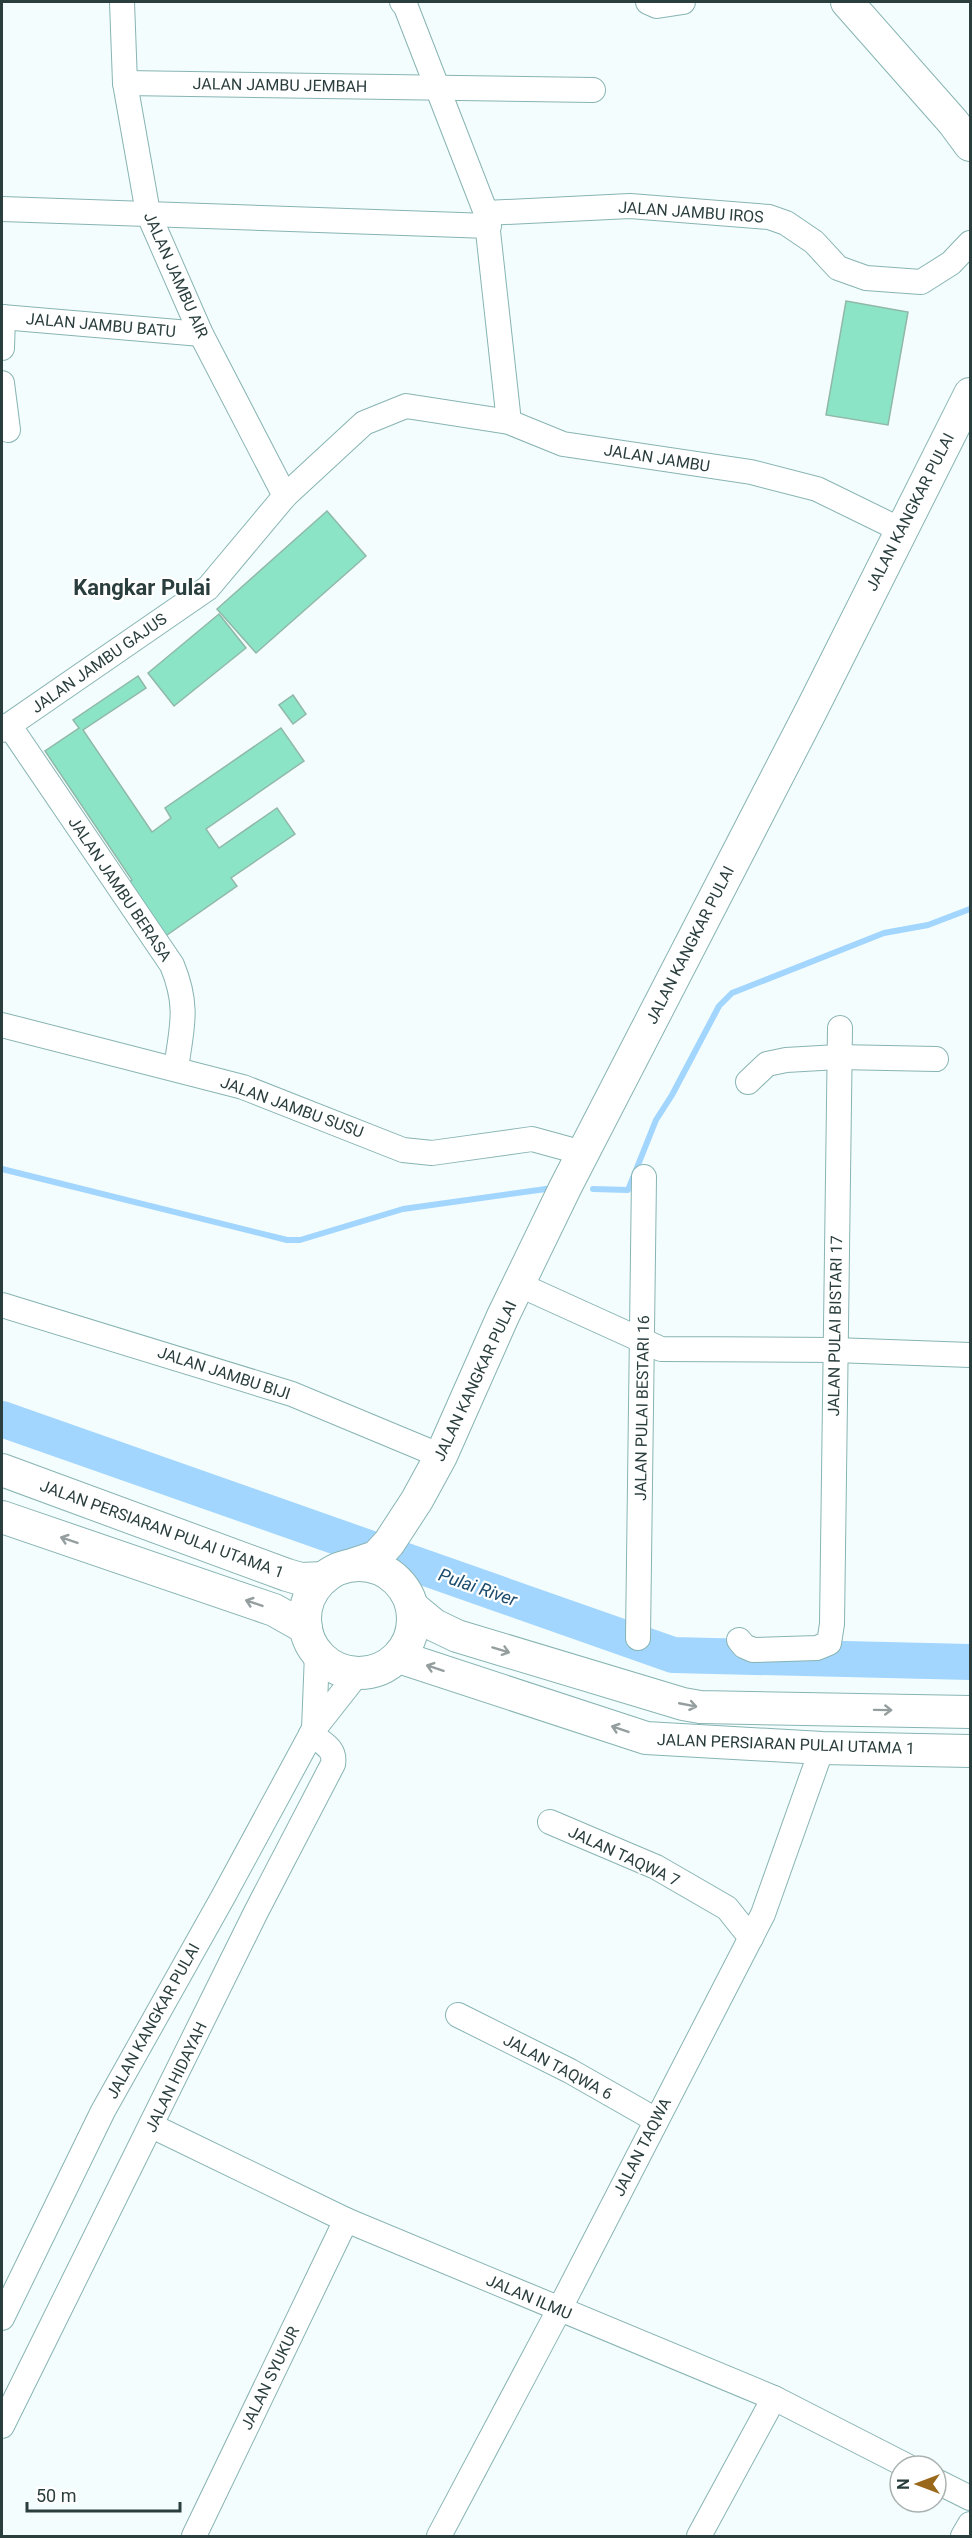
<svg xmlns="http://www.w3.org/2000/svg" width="972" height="2538" viewBox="0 0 972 2538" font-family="Roboto,sans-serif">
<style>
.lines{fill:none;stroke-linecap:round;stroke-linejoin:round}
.stream{stroke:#a2d6fe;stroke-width:6}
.river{stroke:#a2d6fe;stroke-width:36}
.building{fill:#8be4c6;stroke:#90b8a9;stroke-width:1.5}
.minor-casing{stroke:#87b4b3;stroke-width:26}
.major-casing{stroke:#87b4b3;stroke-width:34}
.minor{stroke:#fff;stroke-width:24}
.major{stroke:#fff;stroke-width:32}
.oneway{stroke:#959e9e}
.labels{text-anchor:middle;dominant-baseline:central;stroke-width:4.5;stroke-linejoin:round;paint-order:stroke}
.street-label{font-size:16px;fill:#2b3e3e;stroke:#fff}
.water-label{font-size:18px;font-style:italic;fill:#1b4b6c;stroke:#fff}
.district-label{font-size:22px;font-weight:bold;fill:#2b3e3e;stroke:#fff}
</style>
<rect width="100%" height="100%" fill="#f4fdfd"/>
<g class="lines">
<g class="stream">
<path d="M 2,1169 L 287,1240 L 300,1240 L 403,1209 L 553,1188"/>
<path d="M 593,1189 L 628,1190 L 656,1120 L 672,1095 L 719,1006 L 732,993 L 884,933 L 928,925 L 970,909"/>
</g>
<path class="river" d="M 2,1419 L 673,1655 L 970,1662"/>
</g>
<g class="building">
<path d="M 846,301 L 908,312 L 888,425 L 826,415 Z"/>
<path d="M 327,511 L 366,556 L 256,653 L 217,609 Z"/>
<path d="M 219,614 L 246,648 L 174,706 L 148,673 Z"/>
<path d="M 138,676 L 146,688 L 83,730 L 152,832 L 171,818 L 165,808 L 281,728 L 304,761 L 206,829 L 219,848 L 277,808 L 295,834 L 231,878 L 237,886 L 157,942 L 121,888 L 132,880 L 45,751 L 79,728 L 73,720 Z"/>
<path d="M 293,695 L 306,714 L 293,724 L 279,705 Z"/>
</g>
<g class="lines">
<defs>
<g id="minor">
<path d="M 122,2 L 125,83 L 148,213 L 201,334 L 285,496"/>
<path d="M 402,2 L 406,7 L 486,213 L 509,422"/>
<path d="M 648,2 L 657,6 L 683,2"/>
<path d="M 125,83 L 593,90"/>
<path d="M 2,209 L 489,226"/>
<path d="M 486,213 L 630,206 L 769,217 L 786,223 L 814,242 L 838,268 L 866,278 L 921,282 L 951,263 L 970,243"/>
<path d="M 2,317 L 201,334"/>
<path d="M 2,348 L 3,317"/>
<path d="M 2,383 L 8,430"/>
<path d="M 9,725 L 172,965 C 189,1006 182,1027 176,1068"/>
<path d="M 2,730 L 208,588 L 285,496 L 364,423 L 406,406 L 509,422 L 563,444 L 751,472 L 817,489 L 901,530"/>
<path d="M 2,1025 L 243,1087 L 403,1150 L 432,1153 L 532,1139 L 583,1153"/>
<path d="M 748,1082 L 767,1064 L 786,1060 L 838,1057 L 936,1059"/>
<path d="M 520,1285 L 661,1349 L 835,1350 L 970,1355"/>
<path d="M 2,1305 L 292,1394 L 441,1456"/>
<path d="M 638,1638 L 644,1177"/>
<path d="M 739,1640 L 744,1646 L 753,1650 L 817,1648 L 829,1643 L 832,1624 L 840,1028"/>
<path d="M 314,1729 L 317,1654"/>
<path d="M 550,1822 L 656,1867 L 727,1908 L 751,1938"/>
<path d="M 458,2015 L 570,2071 L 656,2120"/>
<path d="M 152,2126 L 346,2220 L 774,2398 L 907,2466"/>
<path d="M 2,2318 L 103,2111 L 223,1897 L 314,1729 L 358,1673"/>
<path d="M 2,2426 L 256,1912 L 333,1764 C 336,1748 322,1743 311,1734"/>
<path d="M 936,2481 L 970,2498"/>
<path d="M 194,2536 L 346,2220"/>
<path d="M 439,2536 L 559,2310 L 763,1914 L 822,1748"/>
<path d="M 699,2536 L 774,2398"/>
<path d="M 963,2536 L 970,2524"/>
</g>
<g id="major">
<path d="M 847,2 L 953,122 L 970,145"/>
<path d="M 2,1470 L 287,1575 L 301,1579 L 324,1578"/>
<path d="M 2,1517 L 274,1610 L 306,1628"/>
<path d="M 352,1565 L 376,1557 L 389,1543 L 417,1500 L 441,1456 L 503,1316 L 565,1188 L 812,709 L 970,394"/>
<circle cx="359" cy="1619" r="54"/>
<path d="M 412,1607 L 434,1625 L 457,1636 L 683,1704 L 700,1707 L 970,1712"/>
<path d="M 399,1657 L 646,1738 L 822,1748 L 970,1751"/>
</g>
</defs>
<use href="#minor" class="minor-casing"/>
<use href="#major" class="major-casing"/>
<use href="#minor" class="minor"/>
<use href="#major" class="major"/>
</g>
<defs><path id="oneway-shaft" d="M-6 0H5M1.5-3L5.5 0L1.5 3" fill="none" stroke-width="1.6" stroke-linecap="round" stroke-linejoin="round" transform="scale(1.5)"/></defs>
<g class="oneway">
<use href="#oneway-shaft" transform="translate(69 1540) rotate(-161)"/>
<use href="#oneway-shaft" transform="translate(254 1603) rotate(-161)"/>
<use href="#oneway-shaft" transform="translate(501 1650) rotate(17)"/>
<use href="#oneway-shaft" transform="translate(435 1668) rotate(-162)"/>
<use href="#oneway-shaft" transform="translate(688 1705) rotate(11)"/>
<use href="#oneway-shaft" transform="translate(883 1710) rotate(1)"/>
<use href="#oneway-shaft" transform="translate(620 1729) rotate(-161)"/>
</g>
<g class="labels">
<g class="street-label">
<text transform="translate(280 85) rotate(1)">JALAN JAMBU JEMBAH</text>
<text transform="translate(691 212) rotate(4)">JALAN JAMBU IROS</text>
<text transform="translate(176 275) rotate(66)">JALAN JAMBU AIR</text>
<text transform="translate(101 325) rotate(5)">JALAN JAMBU BATU</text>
<text transform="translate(657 458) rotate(9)">JALAN JAMBU</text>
<text transform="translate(910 512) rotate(-63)">JALAN KANGKAR PULAI</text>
<text transform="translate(99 663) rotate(-35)">JALAN JAMBU GAJUS</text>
<text transform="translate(120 889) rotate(56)">JALAN JAMBU BERASA</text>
<text transform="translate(690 945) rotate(-63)">JALAN KANGKAR PULAI</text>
<text transform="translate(292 1107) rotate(20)">JALAN JAMBU SUSU</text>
<text transform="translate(835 1326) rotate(-89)">JALAN PULAI BISTARI 17</text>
<text transform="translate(224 1373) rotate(18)">JALAN JAMBU BIJI</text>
<text transform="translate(475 1381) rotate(-65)">JALAN KANGKAR PULAI</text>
<text transform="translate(642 1408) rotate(-89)">JALAN PULAI BESTARI 16</text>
<text transform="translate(162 1529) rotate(20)">JALAN PERSIARAN PULAI UTAMA 1</text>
<text transform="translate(786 1744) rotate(2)">JALAN PERSIARAN PULAI UTAMA 1</text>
<text transform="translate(624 1856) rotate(25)">JALAN TAQWA 7</text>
<text transform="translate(153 2021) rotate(-61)">JALAN KANGKAR PULAI</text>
<text transform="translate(558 2067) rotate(28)">JALAN TAQWA 6</text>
<text transform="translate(176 2077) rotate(-64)">JALAN HIDAYAH</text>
<text transform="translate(642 2147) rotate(-63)">JALAN TAQWA</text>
<text transform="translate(529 2297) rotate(23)">JALAN ILMU</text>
<text transform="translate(270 2378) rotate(-64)">JALAN SYUKUR</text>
</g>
<g class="water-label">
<text transform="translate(478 1587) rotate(19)">Pulai River</text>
</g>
<g class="district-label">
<text x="142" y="587">Kangkar Pulai</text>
</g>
</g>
<rect width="972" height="2538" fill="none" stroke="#2b3e3e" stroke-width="6"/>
<g transform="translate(918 2484) rotate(270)"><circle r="28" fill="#ffffff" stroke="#aab2b2" stroke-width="1.5"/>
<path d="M0-4.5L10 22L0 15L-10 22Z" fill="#99681a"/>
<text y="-9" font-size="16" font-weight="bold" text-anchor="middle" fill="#2b3e3e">N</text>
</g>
<path d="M27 2502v9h153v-9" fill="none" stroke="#2b3e3e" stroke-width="3"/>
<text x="36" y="2502" font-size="18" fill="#2b3e3e" stroke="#ffffff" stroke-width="4.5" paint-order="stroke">50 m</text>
</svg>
